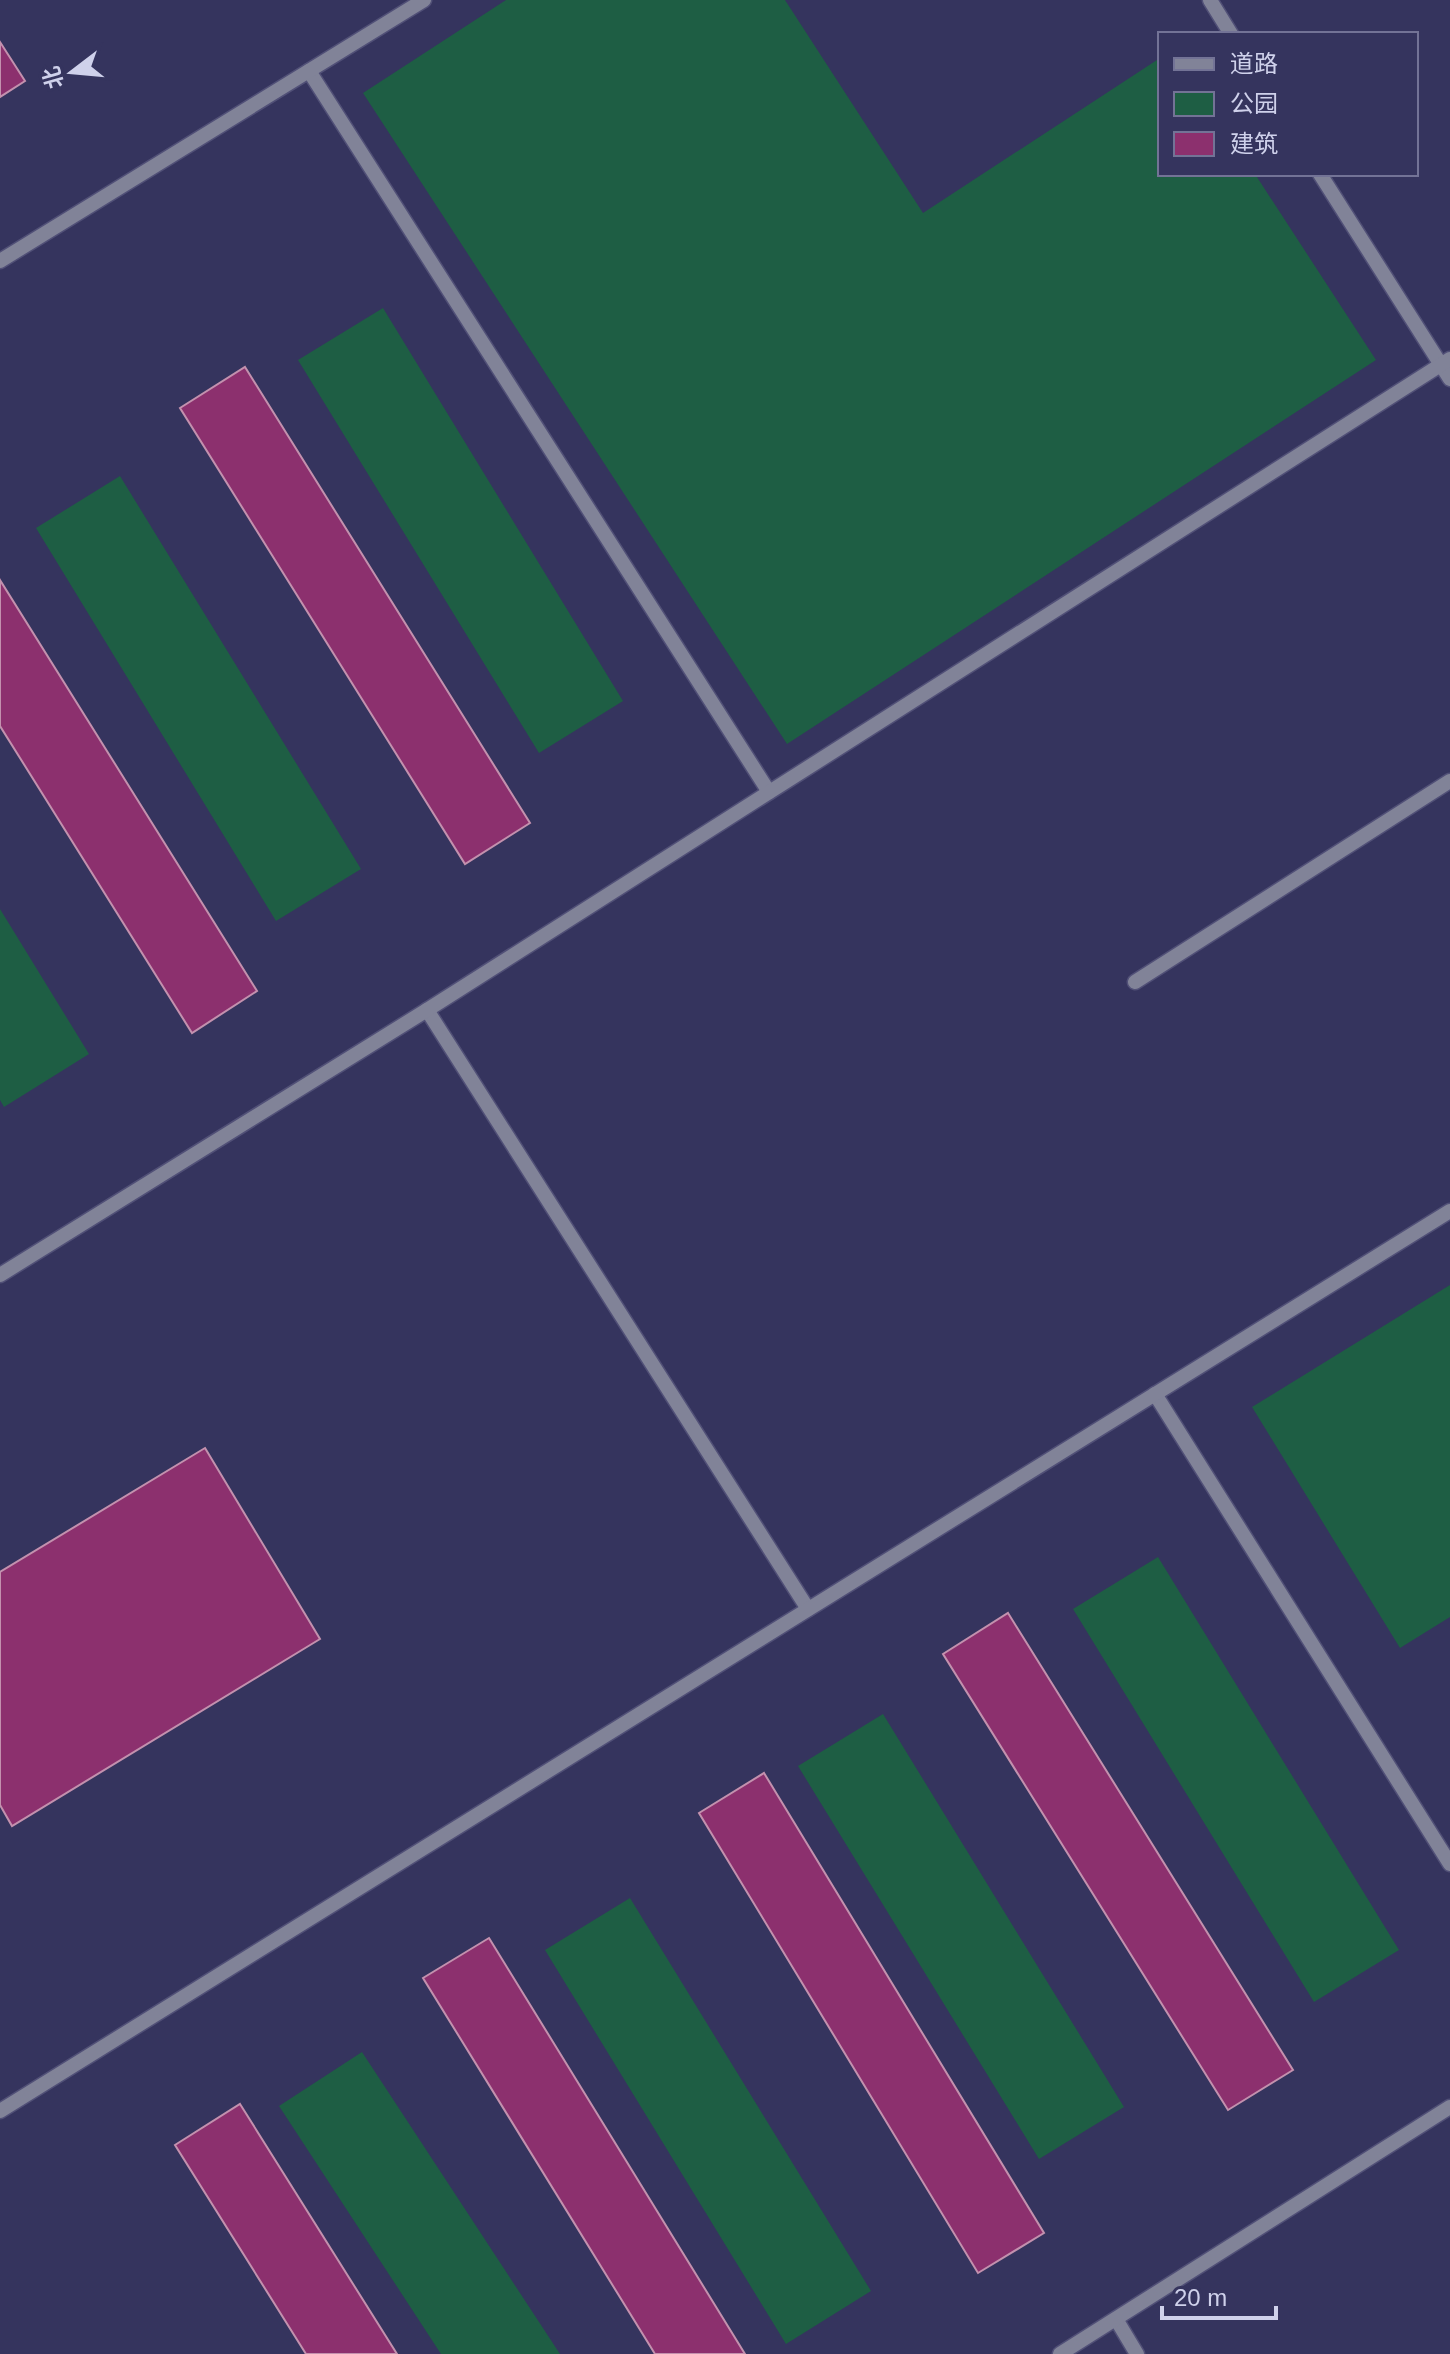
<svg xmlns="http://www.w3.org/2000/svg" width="1450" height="2354" viewBox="0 0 1450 2354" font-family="Helvetica,'Noto Sans SC',sans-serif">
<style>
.park{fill:#1e5e44}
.building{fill:#8c306e;stroke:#c391ae;stroke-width:2}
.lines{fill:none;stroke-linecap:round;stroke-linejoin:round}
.minor-casing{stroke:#515077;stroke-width:17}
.minor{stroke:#818398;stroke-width:14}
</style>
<rect width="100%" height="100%" fill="#35345e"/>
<g class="park">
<path d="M 506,0 L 785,0 L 923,213 L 1160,58 L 1160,174 L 1255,174 L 1376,360 L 787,744 L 363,93 Z"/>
<path d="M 383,308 L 623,701 L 539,753 L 298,360 Z"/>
<path d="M 120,476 L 361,869 L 276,921 L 36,528 Z"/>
<path d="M 0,909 L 89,1054 L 4,1107 L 0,1100 Z"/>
<path d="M 1450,1285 L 1450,1617 L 1400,1648 L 1252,1407 Z"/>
<path d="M 1158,1557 L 1399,1950 L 1314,2002 L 1073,1609 Z"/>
<path d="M 883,1714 L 1124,2107 L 1039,2159 L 798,1766 Z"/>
<path d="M 630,1898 L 871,2291 L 786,2344 L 545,1950 Z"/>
<path d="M 362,2052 L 560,2354 L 441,2354 L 279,2106 Z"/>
</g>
<g class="building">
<path d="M 0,42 L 25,81 L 0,97 Z"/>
<path d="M 245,367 L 530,823 L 465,864 L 180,408 Z"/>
<path d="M 0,580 L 257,991 L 192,1033 L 0,726 Z"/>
<path d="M 205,1448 L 320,1639 L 12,1826 L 0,1805 L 0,1572 Z"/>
<path d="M 1008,1613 L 1293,2070 L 1228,2110 L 943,1654 Z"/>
<path d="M 764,1773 L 1044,2233 L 978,2273 L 699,1813 Z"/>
<path d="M 489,1938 L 745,2354 L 655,2354 L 423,1978 Z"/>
<path d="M 240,2104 L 397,2354 L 306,2354 L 175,2145 Z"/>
</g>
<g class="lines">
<defs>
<g id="minor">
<path d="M 1210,0 L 1231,34"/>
<path d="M 309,71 L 769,792"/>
<path d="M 1320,174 L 1450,379"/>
<path d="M 0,261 L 424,0"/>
<path d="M 1135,982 L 1450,781"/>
<path d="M 427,1010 L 808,1609"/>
<path d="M 0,1275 L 427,1010 L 1450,359"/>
<path d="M 1155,1394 L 1450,1864"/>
<path d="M 0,2111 L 1450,1211"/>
<path d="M 1116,2319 L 1137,2354"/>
<path d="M 1060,2354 L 1450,2107"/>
</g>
</defs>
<use href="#minor" class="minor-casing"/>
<use href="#minor" class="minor"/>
</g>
<rect x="1158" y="32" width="260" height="144" fill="#35345e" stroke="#737396" stroke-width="2"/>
<rect x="1174" y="58" width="40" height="12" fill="#818398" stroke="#737396" stroke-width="2"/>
<text x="1230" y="72" font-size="24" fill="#cfd1eb">道路</text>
<rect x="1174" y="92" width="40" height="24" fill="#1e5e44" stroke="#737396" stroke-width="2"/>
<text x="1230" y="112" font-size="24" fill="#cfd1eb">公园</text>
<rect x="1174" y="132" width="40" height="24" fill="#8c306e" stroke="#737396" stroke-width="2"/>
<text x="1230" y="152" font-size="24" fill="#cfd1eb">建筑</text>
<g transform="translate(72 72) rotate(254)" stroke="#35345e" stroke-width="6" paint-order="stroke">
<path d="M0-6L14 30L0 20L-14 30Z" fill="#cfd1eb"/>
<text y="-12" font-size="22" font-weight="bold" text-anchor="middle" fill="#cfd1eb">北</text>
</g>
<path d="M1162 2306v12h114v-12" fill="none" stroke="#cfd1eb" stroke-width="4"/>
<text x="1174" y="2306" font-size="24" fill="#cfd1eb" stroke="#35345e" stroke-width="6" paint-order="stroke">20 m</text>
</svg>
